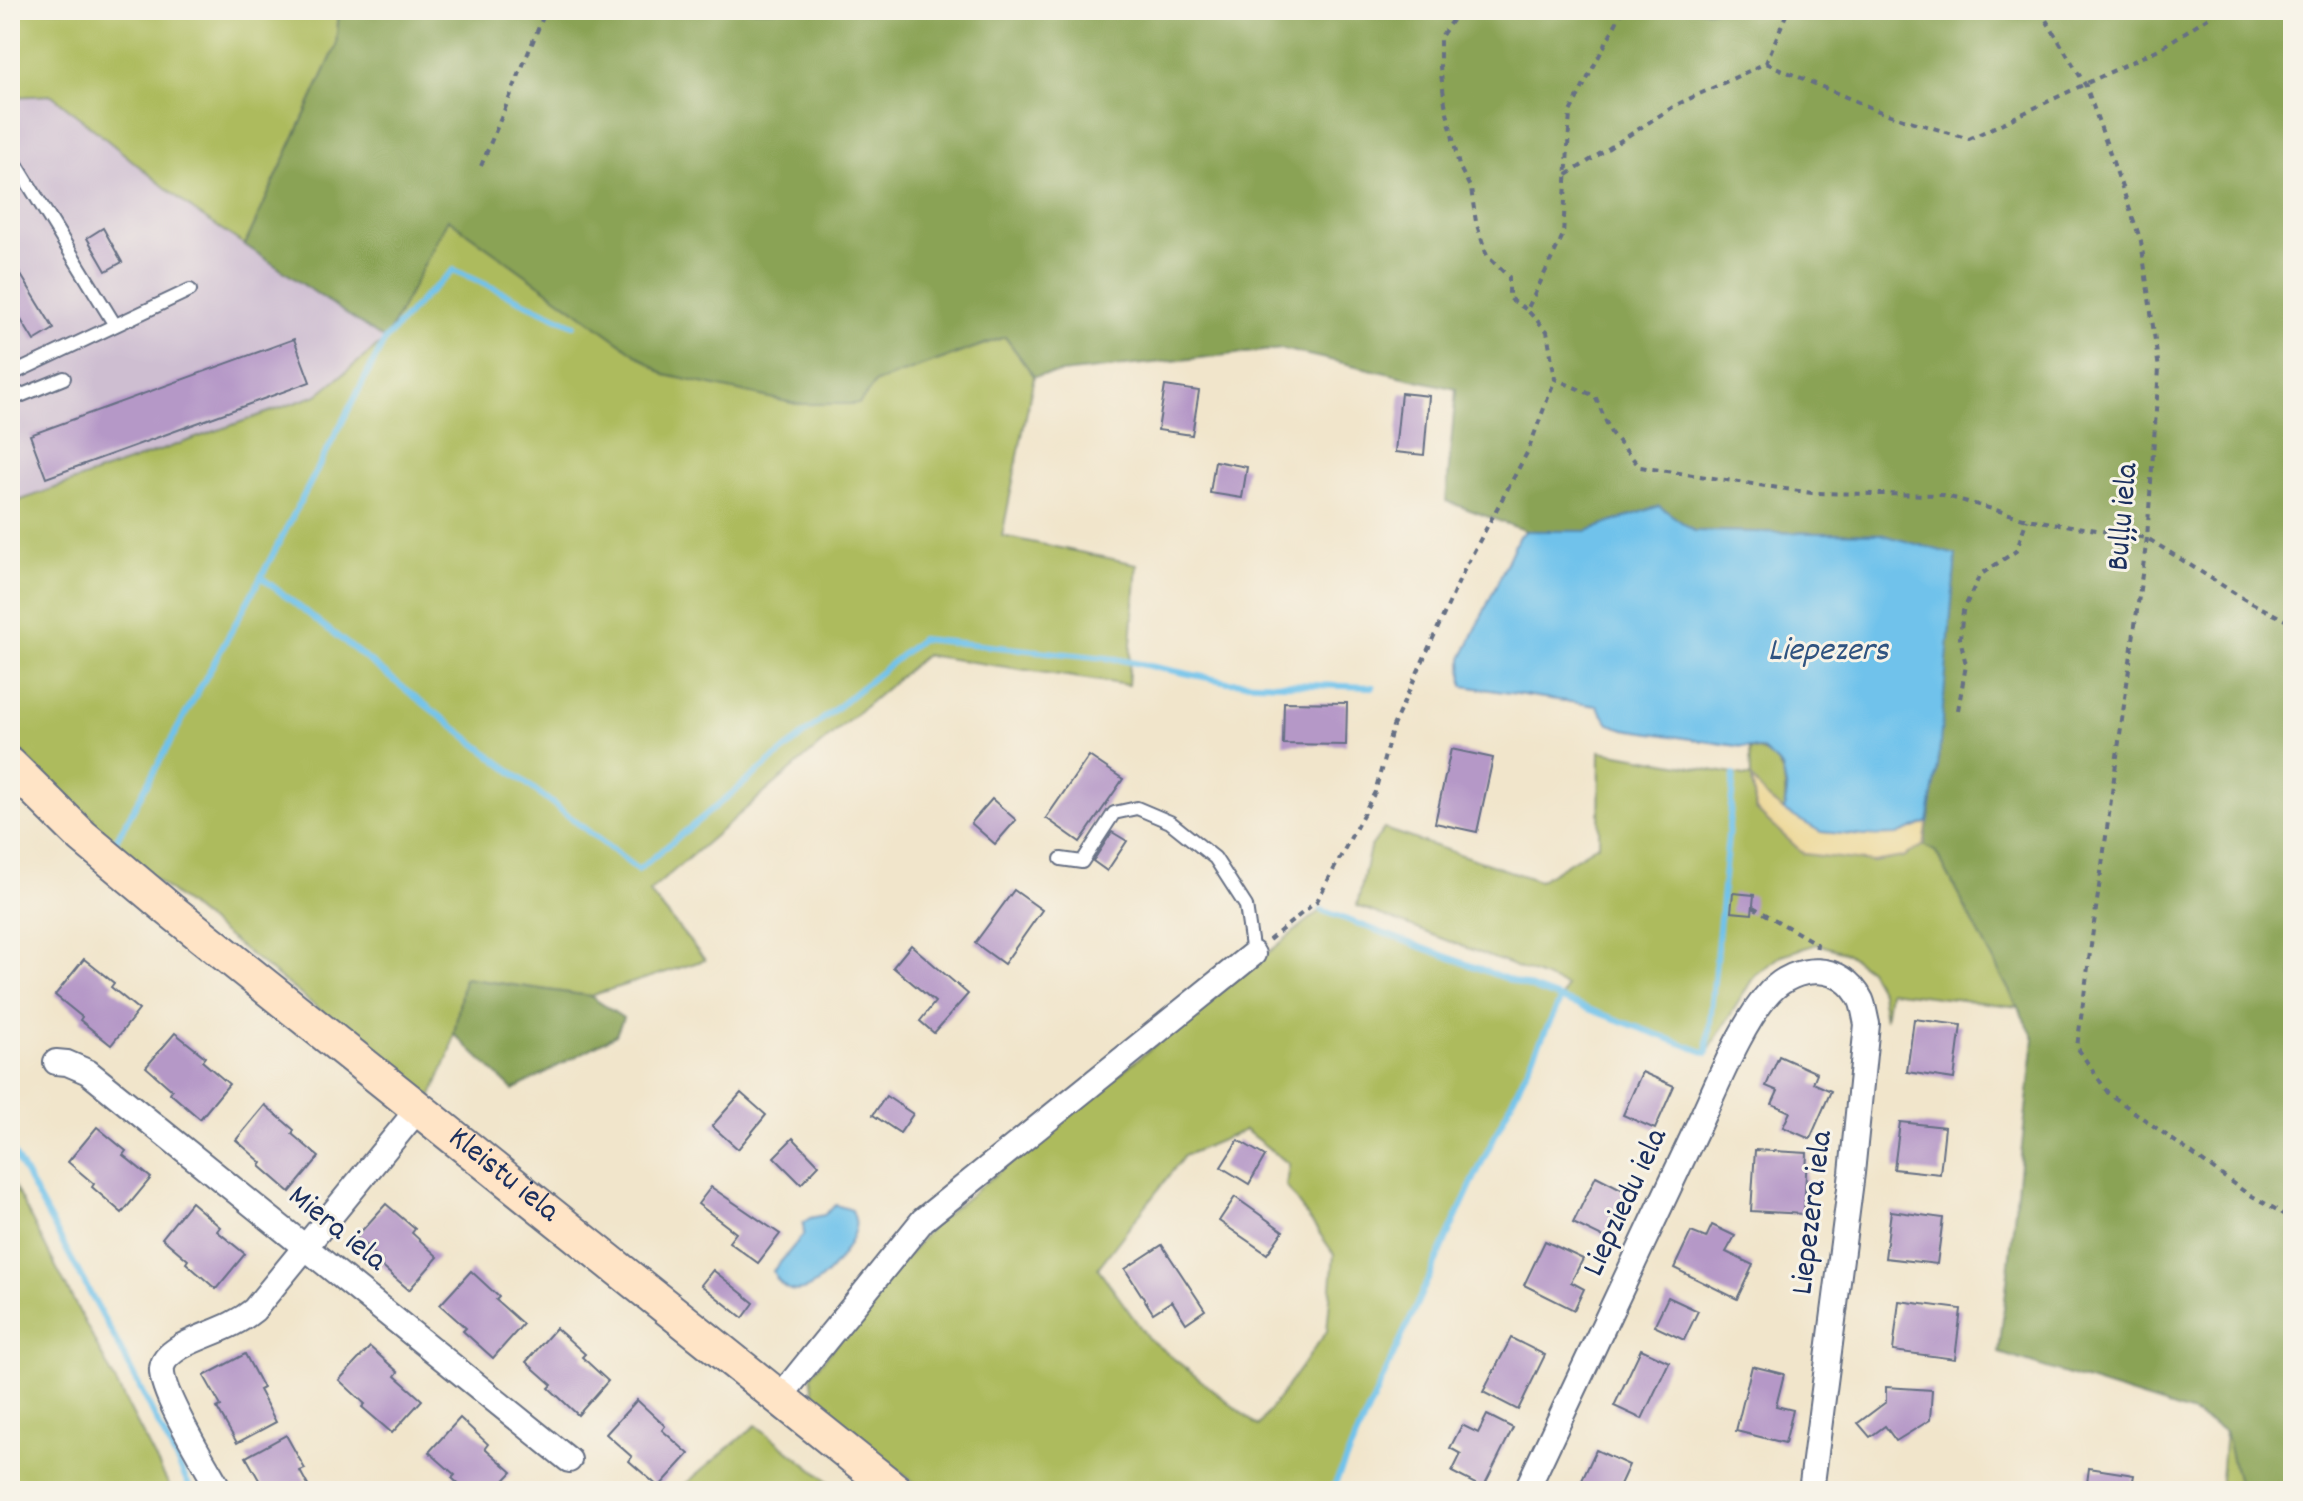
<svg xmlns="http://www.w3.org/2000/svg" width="2303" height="1501" viewBox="0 0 2303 1501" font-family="Dekko,sans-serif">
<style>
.industrial{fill:#cebed1}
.green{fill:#adbb5d;stroke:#64755e;stroke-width:2;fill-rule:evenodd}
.forest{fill:#8aa354;stroke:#526959;stroke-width:2}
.sand{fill:#eeda9e;stroke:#84847e;stroke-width:2}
.water{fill:#70c2eb;stroke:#4678a4;stroke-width:2}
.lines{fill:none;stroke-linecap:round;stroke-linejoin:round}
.stream{stroke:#70c2eb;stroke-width:6}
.building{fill:#b598c7}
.lane-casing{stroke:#666f84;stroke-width:16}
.street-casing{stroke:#666f84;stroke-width:28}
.secondary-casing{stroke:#666f84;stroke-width:38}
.path{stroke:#666f84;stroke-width:4;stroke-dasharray:6 6;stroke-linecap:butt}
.lane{stroke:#fff;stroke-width:12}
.street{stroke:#fff;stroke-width:24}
.secondary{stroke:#ffe4c6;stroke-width:34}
.labels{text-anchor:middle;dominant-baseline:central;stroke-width:6;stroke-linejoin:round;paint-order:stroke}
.street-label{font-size:32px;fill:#1b2f5e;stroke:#f7f3e8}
.water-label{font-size:34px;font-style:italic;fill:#305481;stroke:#f7f3e8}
</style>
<rect width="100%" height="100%" fill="#f7f3e8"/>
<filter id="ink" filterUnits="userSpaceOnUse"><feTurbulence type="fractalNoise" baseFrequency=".0125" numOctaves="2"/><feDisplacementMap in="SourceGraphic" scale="16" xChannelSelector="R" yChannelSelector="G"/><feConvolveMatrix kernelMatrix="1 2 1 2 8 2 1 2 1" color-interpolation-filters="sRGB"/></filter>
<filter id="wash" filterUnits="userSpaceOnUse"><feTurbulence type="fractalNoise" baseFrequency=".006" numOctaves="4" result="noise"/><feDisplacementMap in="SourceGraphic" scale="32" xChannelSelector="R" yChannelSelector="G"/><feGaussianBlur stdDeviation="1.8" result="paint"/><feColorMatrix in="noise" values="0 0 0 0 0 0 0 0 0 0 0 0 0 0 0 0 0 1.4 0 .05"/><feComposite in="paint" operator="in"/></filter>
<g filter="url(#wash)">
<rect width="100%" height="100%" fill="#f1e5cb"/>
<path class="industrial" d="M 52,95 L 194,211 L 385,340 L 317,395 L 10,504 L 10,97 Z"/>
<g class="green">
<path d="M 10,10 L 339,10 L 336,47 L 245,245 L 194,211 L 52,95 L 10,97 Z"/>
<path d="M 447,218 L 665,374 L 797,404 L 859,404 L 876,382 L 1005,337 L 1034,376 L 1002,536 L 1137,564 L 1128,685 L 925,655 L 649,892 L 705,960 L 590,996 L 464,978 L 451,1050 L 431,1098 L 113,846 L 60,794 L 10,739 L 10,504 L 317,395 L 385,340 Z"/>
<path d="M 1750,749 C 1784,752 1788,782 1784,811 L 1766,797 L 1752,779 L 1756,810 L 1903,857 L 1924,845 L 1936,852 L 2019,1007 L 1889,991 L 1885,1020 L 1881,992 L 1869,970 L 1844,952 L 1817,944 L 1782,955 L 1755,975 L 1707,1053 L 1561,999 L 1471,1185 L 1332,1491 L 924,1491 L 815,1403 L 811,1375 L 932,1226 L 1321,910 L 1561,999 L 1566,986 L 1357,906 L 1370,848 L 1384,829 L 1539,881 L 1599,844 L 1600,751 L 1751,777 ZM 1245,1130 L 1289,1164 L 1286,1186 L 1334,1254 L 1327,1331 L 1258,1426 L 1148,1338 L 1098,1268 L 1184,1156 Z"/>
<path d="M 10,1178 L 172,1491 L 10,1491 Z"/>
<path d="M 756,1425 L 840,1491 L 677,1491 Z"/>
<path d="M 2225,1430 L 2240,1491 L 2220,1491 Z"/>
</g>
<g class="forest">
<path d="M 339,10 L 2293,10 L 2293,1491 L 2240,1491 L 2225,1431 L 2193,1414 L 1999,1353 L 2034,1038 L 1936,852 L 1924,845 L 1938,767 L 1880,534 L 1693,531 L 1659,506 L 1587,531 L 1526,531 L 1446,501 L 1456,389 L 1282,349 L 1034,376 L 1005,337 L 876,382 L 859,404 L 797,404 L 665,375 L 448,219 L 385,340 L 245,245 L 336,47 Z"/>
<path d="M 464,978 L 590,996 L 623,1018 L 616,1035 L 513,1090 L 454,1034 Z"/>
</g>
<path class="sand" d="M 1752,778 L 1766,797 L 1784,811 L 1897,835 L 1928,822 L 1924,845 L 1903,857 L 1873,862 L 1804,854 L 1756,810 Z"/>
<g class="water">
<path d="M 1659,506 L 1694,531 L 1880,534 L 1956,555 L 1938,767 L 1928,822 L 1897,835 L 1864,836 L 1821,832 L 1784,811 L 1787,792 L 1782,767 L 1763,750 L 1625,729 L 1609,724 L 1597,706 L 1463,686 L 1462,659 L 1519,536 L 1526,531 L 1587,531 Z"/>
<path d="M 836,1205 L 852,1210 C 854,1216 857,1222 855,1228 C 848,1257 796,1324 773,1271 L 804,1234 L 803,1223 L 810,1218 L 824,1215 Z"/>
</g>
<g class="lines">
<g class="stream">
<path d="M 261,577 L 638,870 L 921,639 L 1116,659 L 1228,682 L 1373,687"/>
<path d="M 113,846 L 261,577 L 385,340 L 424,297 L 454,270 L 574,325"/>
<path d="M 1321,910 L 1707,1053 L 1734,775"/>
<path d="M 10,1146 L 121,1350 L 192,1491"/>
<path d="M 1333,1488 L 1471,1185 L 1561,999"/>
</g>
</g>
<g id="blocks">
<g class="building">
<path d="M 103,228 L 122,262 L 106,271 L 87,238 Z"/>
<path d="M 10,257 L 54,329 L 34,341 L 10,302 Z"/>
<path d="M 294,339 L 310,382 L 46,478 L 30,435 Z"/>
<path d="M 1165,386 L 1199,391 L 1192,435 L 1158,430 Z"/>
<path d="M 1401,393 L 1429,396 L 1424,455 L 1395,452 Z"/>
<path d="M 1215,461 L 1247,467 L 1242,498 L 1210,493 Z"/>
<path d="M 1284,702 L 1347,703 L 1346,745 L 1283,744 Z"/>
<path d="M 1451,749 L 1493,758 L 1477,832 L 1435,823 Z"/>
<path d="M 1089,756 L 1123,779 L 1080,842 L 1046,818 Z"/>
<path d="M 992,799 L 1016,820 L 995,844 L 971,823 Z"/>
<path d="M 1112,832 L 1127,841 L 1107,871 L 1093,861 Z"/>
<path d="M 1014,890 L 1042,910 L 1004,964 L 975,943 Z"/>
<path d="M 1733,893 L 1754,895 L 1752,914 L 1731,912 Z"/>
<path d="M 911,945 L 968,994 L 934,1033 L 920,1021 L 935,1002 L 893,967 Z"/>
<path d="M 84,959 L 114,983 L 111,987 L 139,1010 L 111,1045 L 80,1020 L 82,1017 L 55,995 Z"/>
<path d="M 1914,1019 L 1961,1025 L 1954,1079 L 1907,1072 Z"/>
<path d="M 175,1033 L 205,1057 L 202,1061 L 229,1084 L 200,1119 L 170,1093 L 172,1090 L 146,1067 Z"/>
<path d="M 1779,1056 L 1817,1073 L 1813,1083 L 1831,1091 L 1810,1139 L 1783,1127 L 1790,1112 L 1772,1104 L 1778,1091 L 1766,1086 Z"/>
<path d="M 1642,1072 L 1674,1086 L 1655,1129 L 1623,1115 Z"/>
<path d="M 741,1093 L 766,1115 L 738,1149 L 712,1126 Z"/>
<path d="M 886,1096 L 913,1114 L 900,1133 L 873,1115 Z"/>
<path d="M 265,1105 L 294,1130 L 292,1134 L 319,1157 L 290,1192 L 260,1166 L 262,1163 L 236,1140 Z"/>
<path d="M 1900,1122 L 1945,1127 L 1940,1174 L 1894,1169 Z"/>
<path d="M 97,1127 L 126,1151 L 123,1155 L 151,1178 L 122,1213 L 92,1187 L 94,1184 L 68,1162 Z"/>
<path d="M 793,1138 L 819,1165 L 801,1184 L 774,1157 Z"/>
<path d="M 1238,1140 L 1265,1156 L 1249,1184 L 1221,1167 Z"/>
<path d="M 1755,1150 L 1807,1153 L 1804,1214 L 1751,1211 Z"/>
<path d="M 1596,1176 L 1629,1193 L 1606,1239 L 1573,1223 Z"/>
<path d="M 711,1187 L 780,1234 L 758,1263 L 729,1242 L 736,1233 L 698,1204 Z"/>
<path d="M 1235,1197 L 1283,1231 L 1267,1254 L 1219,1221 Z"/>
<path d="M 191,1202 L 220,1227 L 217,1231 L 245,1254 L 216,1289 L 186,1263 L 188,1260 L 162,1238 Z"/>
<path d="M 386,1204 L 415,1229 L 412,1233 L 438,1257 L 409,1290 L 379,1264 L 382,1261 L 356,1237 Z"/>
<path d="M 1891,1211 L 1943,1218 L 1937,1264 L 1885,1258 Z"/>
<path d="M 1712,1225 L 1735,1236 L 1726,1252 L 1753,1265 L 1737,1299 L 1674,1268 L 1691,1232 L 1706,1238 Z"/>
<path d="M 1545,1241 L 1583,1259 L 1571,1282 L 1584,1289 L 1574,1310 L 1524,1285 Z"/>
<path d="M 1162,1245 L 1205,1310 L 1186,1323 L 1172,1301 L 1153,1313 L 1125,1269 Z"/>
<path d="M 713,1270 L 754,1303 L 743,1318 L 701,1285 Z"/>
<path d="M 471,1271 L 499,1297 L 496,1300 L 523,1324 L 493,1358 L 463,1331 L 466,1328 L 440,1305 Z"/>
<path d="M 1668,1297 L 1698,1311 L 1684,1340 L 1654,1326 Z"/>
<path d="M 1899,1301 L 1961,1309 L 1955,1359 L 1893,1351 Z"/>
<path d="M 556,1328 L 585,1354 L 582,1357 L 608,1381 L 578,1415 L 549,1388 L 552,1385 L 526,1362 Z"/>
<path d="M 1511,1338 L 1545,1355 L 1518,1410 L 1483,1392 Z"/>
<path d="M 370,1347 L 398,1372 L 395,1376 L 422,1400 L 392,1433 L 362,1407 L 365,1404 L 339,1380 Z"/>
<path d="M 1641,1349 L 1669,1362 L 1642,1419 L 1614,1406 Z"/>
<path d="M 245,1354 L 263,1388 L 259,1390 L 276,1422 L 237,1443 L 217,1408 L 221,1406 L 204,1376 Z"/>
<path d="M 1752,1366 L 1784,1374 L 1776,1406 L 1793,1410 L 1785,1443 L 1736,1431 Z"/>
<path d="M 1886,1387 L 1932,1390 L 1930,1420 L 1896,1441 L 1885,1426 L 1870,1437 L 1858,1423 L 1886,1402 Z"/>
<path d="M 637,1400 L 665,1426 L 662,1430 L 689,1454 L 659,1487 L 629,1461 L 632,1457 L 606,1434 Z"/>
<path d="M 1487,1415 L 1513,1428 L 1483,1488 L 1452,1472 L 1461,1454 L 1450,1448 L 1462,1425 L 1478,1433 Z"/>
<path d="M 460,1418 L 488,1444 L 485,1448 L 512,1472 L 494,1491 L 466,1491 L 452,1478 L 455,1475 L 429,1452 Z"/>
<path d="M 286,1435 L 305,1469 L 300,1471 L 311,1491 L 256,1491 L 263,1487 L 246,1457 Z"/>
<path d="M 1596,1450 L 1629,1465 L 1617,1491 L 1577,1491 Z"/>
<path d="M 2089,1468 L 2134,1475 L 2131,1491 L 2086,1491 Z"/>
</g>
</g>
</g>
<g filter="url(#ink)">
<use href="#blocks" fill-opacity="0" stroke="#666f84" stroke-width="2"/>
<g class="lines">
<defs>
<g id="lane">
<path d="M 10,154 L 115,325"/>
<path d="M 10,375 L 190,290"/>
<path d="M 10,400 L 64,378"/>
<path d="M 1061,859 L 1082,862 L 1114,813 L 1137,808 L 1170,822 L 1215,858 L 1246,906 L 1253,954"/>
</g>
<g id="street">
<path d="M 56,1062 L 67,1063 L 88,1072 L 569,1460"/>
<path d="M 780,1397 L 923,1220 L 1253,954"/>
<path d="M 220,1491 C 207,1467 159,1391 162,1368 C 163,1358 174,1351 182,1346 C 207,1333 232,1328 254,1310 L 418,1109"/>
<path d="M 1526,1491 C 1583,1372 1638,1251 1695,1132 C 1714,1093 1741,1023 1770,992 C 1796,964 1842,962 1861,1000 C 1864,1007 1865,1016 1867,1024 L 1852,1173 L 1811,1491"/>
</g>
<g id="secondary">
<path id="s1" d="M 10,765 L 83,837 L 170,910 L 896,1491"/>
</g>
</defs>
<use href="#lane" class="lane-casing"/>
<use href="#street" class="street-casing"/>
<use href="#secondary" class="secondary-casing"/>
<g class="path">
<path d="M 1459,10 L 1440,38 L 1440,67 L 1445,103 L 1459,166 L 1471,189 L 1476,222 L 1487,256 L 1509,277 L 1509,298 L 1527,310"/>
<path d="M 1623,10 L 1570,112 L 1563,235 L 1527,310 L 1547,331 L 1555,379 L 1595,396 L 1611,433 L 1640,467 L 1812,493 L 1943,495 L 2027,519 L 2147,538 L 2244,599 L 2293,624"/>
<path d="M 2040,10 L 2086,86 L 2141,241 L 2159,369 L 2147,538 L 2077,1047 L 2108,1093 L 2245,1192 L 2293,1219"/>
<path d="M 1766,63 L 1881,112 L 1969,139 L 2161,48 L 2219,10"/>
<path d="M 481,166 L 546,10"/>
<path d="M 1567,175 L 1676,105 L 1766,63 L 1788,10"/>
<path d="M 1958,710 L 1966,665 L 1960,638 L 1963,611 L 1980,575 L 2016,551 L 2027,519"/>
<path d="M 1753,907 L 1817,944 L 1816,952"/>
<path d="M 1269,940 L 1317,901 L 1375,792 L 1393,726 L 1466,566 L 1528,451 L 1555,379"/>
</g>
<use href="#lane" class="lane"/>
<use href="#street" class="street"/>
<use href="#secondary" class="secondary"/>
</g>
</g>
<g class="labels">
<g class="street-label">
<text transform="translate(2125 517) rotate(-85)">Buļļu iela</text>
<text stroke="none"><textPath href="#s1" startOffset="642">Kleistu iela</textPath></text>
<text transform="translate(1627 1203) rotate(-65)">Liepziedu iela</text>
<text transform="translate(1814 1213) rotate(-83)">Liepezera iela</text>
<text transform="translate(336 1230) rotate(39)">Miera iela</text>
</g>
<g class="water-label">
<text x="1828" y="652">Liepezers</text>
</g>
</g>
<rect width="2303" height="1501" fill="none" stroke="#f7f3e8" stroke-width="40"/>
</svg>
